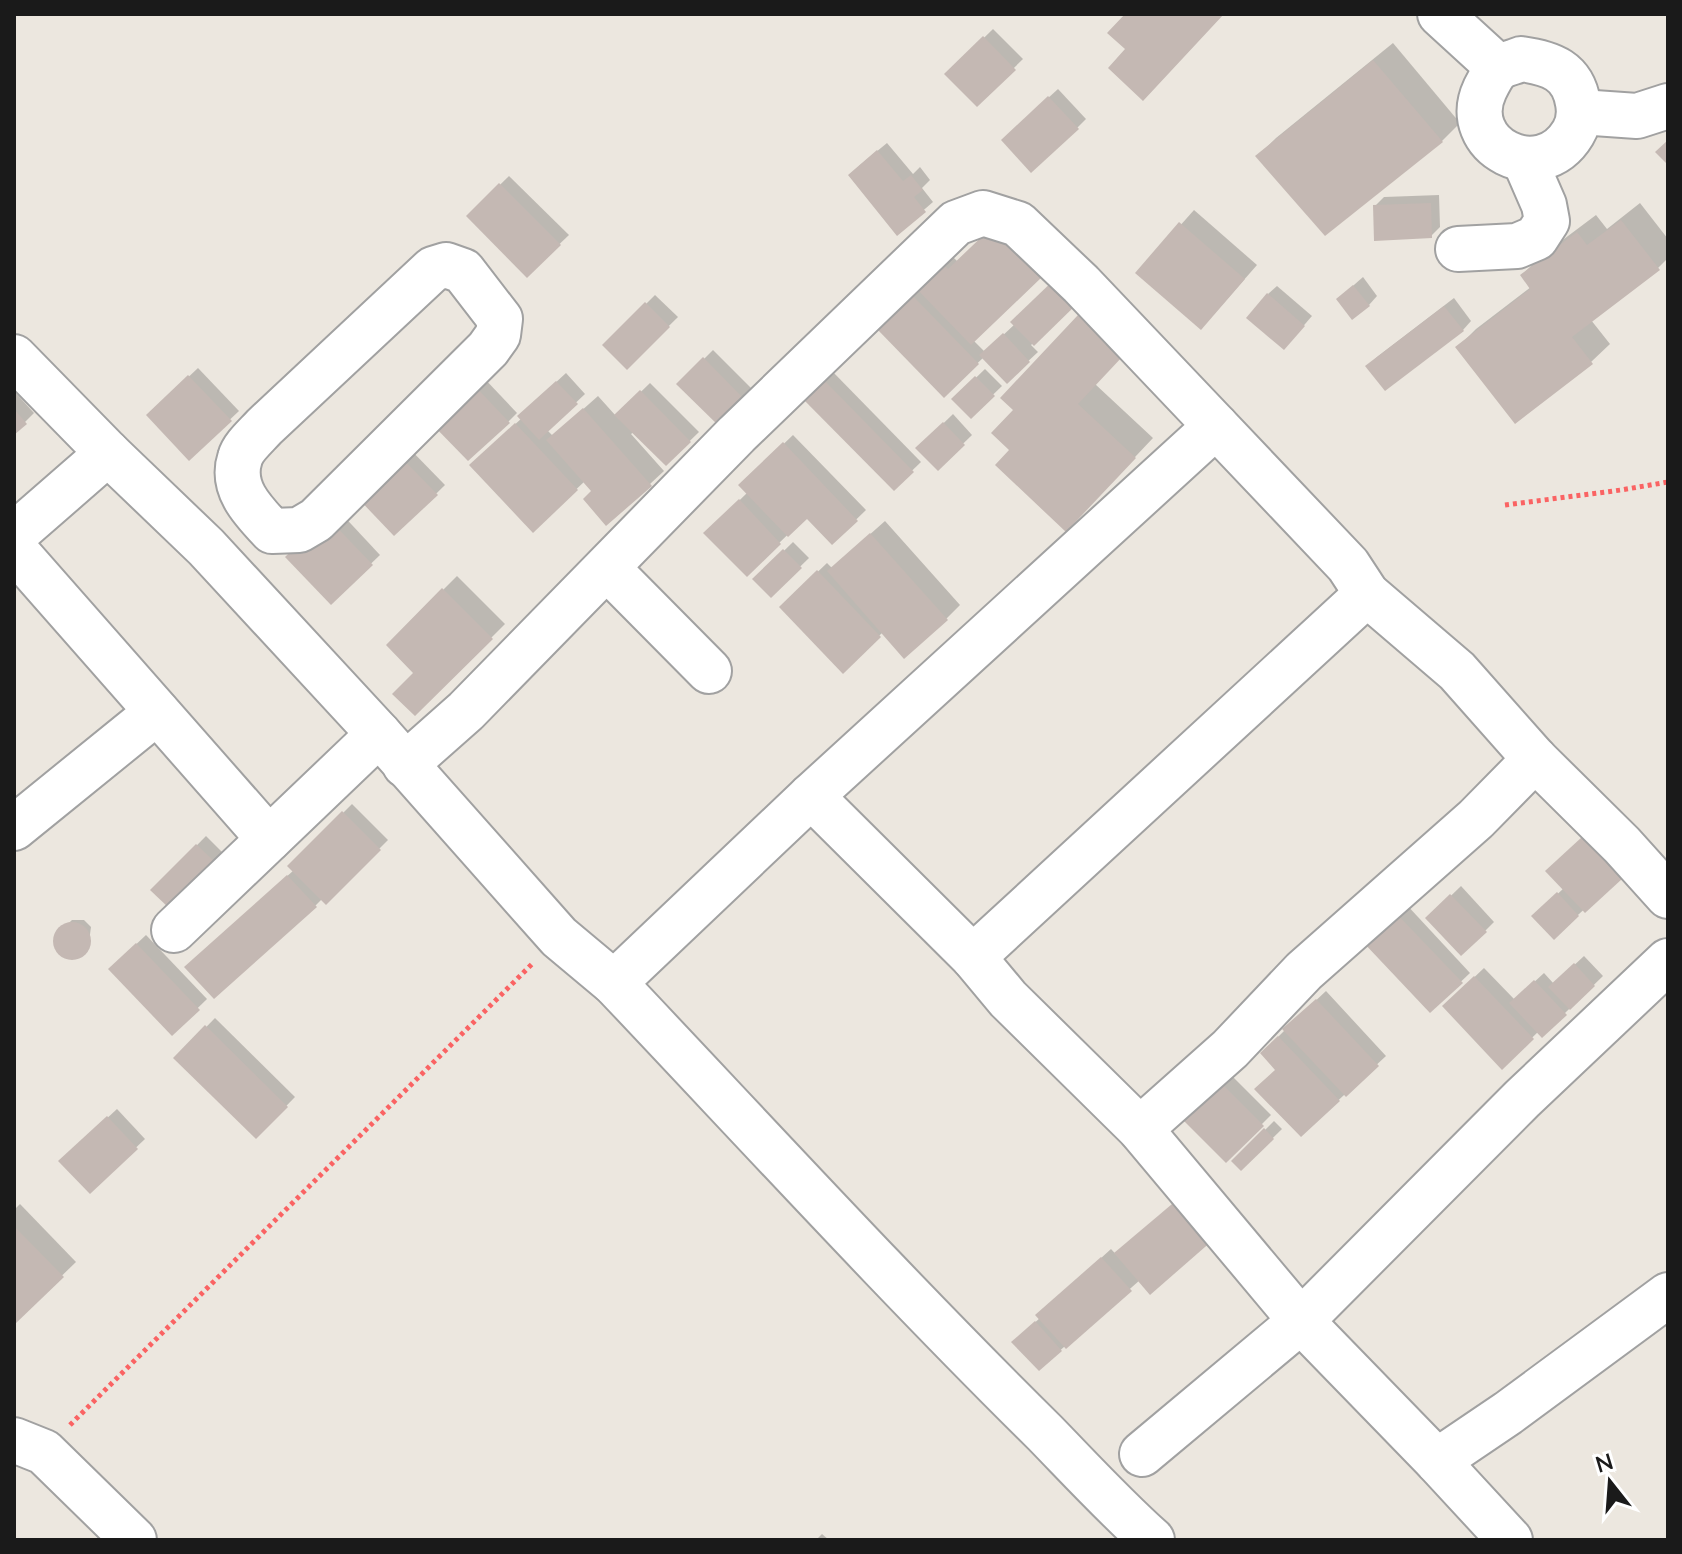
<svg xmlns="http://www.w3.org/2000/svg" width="1682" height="1554" viewBox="0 0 1682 1554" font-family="Lato,sans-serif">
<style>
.shadow{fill:#0003}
.building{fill:#c4b8b3}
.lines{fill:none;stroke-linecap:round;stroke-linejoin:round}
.minor-casing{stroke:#a1a1a1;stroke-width:48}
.path{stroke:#fa6363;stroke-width:5;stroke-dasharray:4 4;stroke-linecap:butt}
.minor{stroke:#fff;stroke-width:44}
</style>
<rect width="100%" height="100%" fill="#ece7df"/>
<g class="shadow">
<path d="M 993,29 L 1023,59 L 977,104 L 947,74 Z"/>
<path d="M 1393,43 L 1460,123 L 1442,141 L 1325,233 L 1258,156 L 1276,138 Z"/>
<path d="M 1058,89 L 1086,119 L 1077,128 L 1012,131 Z"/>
<path d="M 887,143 L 913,174 L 920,167 L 930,180 L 922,188 L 933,202 L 897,233 L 859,166 Z"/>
<path d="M 509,176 L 569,235 L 527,275 L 468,216 Z"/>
<path d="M 1439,195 L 1440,227 L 1431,236 L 1375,206 L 1384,197 Z"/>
<path d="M 1640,203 L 1668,239 L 1668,258 L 1658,268 L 1591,320 L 1610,344 L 1591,362 L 1458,347 L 1476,329 L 1531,287 L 1522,275 L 1540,257 L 1596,215 L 1607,229 Z"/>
<path d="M 1194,210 L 1257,265 L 1214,314 L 1138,273 Z"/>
<path d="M 944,248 L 958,262 L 973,340 L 985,352 L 1015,324 L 1089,290 L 1031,345 L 1038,352 L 1007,381 L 984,357 L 944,395 L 880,329 L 920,290 Z"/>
<path d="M 1363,277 L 1377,296 L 1369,305 L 1338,299 Z"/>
<path d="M 1277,286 L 1312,316 L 1292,339 L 1268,294 Z"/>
<path d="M 655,295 L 678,317 L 627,367 L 605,345 Z"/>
<path d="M 1098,298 L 1095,384 L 1153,438 L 1084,511 L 1016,410 L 1003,398 Z"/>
<path d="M 1454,298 L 1471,321 L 1463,330 L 1368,366 L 1377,357 Z"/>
<path d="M 713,350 L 755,392 L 721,425 L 679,384 Z"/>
<path d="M 198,368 L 239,411 L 189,458 L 148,415 Z"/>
<path d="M 985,369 L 1002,386 L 971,416 L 954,399 Z"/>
<path d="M 831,370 L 921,462 L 894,488 L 803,397 Z"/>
<path d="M 566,373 L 585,394 L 547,430 L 553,436 L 598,396 L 616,416 L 650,383 L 699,432 L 666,464 L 634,432 L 631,434 L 664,471 L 650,484 L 593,491 L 585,481 L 533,530 L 486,451 L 522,418 L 529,407 Z"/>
<path d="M 482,376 L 517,413 L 508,422 L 433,422 Z"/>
<path d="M 14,391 L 34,413 L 14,433 Z"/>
<path d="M 953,414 L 972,435 L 938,468 L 918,448 Z"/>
<path d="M 793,435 L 866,510 L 832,543 L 807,516 L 747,574 L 706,533 L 748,492 L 741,485 Z"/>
<path d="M 405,444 L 445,485 L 395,534 Z"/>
<path d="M 338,510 L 380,555 L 331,602 Z"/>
<path d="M 885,521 L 960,605 L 946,619 L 883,632 L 843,671 L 781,607 L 827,563 L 832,568 Z"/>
<path d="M 793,542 L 809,558 L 771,595 L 755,579 Z"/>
<path d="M 457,576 L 505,624 L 415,714 L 416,673 L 388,645 Z"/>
<path d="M 352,804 L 388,840 L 326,902 L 322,899 L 315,906 L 201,953 L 294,870 L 290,866 Z"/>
<path d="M 1592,829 L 1629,868 L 1554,937 L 1534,916 L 1564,888 L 1548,871 Z"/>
<path d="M 206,836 L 222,852 L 169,906 L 153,890 Z"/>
<path d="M 1461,886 L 1494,922 L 1462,954 L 1428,918 Z"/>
<path d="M 1405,903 L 1470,973 L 1431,1010 L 1365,941 Z"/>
<path d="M 72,920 L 84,920 L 91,927 L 88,949 L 80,956 L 75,958 L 64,956 L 56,947 L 56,943 L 59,932 Z"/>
<path d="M 146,935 L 207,999 L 172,1033 L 110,969 Z"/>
<path d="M 1584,956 L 1603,976 L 1565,1013 L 1539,1031 L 1502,1067 L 1444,1006 L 1484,968 L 1515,1000 L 1544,973 L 1554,984 Z"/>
<path d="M 1326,991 L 1386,1056 L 1301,1135 L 1278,1070 L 1262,1053 L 1294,1021 Z"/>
<path d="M 215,1018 L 295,1097 L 256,1137 L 176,1058 Z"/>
<path d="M 1220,1064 L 1271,1115 L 1226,1160 Z"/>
<path d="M 117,1109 L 145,1139 L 90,1191 L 61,1161 Z"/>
<path d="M 1274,1121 L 1282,1129 L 1241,1169 L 1234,1161 Z"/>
<path d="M 20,1204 L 76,1262 L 14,1322 L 14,1210 Z"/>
<path d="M 1111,1249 L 1140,1280 L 1039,1369 L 1023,1333 L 1040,1318 L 1047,1307 Z"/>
<path d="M 822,1534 L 829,1540 L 816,1540 Z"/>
</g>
<g class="building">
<path d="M 1125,14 L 1224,14 L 1143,101 L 1108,68 L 1125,49 L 1107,33 Z"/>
<path d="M 983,36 L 1016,70 L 977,107 L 944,74 Z"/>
<path d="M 1373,60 L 1443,142 L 1325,236 L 1255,156 Z"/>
<path d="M 1048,96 L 1079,129 L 1031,173 L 1001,140 Z"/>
<path d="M 1668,140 L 1668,165 L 1655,152 Z"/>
<path d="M 877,150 L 903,181 L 911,175 L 923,190 L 914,197 L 926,212 L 897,236 L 848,175 Z"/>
<path d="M 499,183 L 561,245 L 527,278 L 466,216 Z"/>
<path d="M 1431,203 L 1432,238 L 1374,241 L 1373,205 Z"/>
<path d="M 1621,220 L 1660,270 L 1572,337 L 1593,364 L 1515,424 L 1455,347 L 1530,289 L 1520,275 L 1577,232 L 1587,245 Z"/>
<path d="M 1179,222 L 1245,279 L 1201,330 L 1135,273 Z"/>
<path d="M 993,226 L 1042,277 L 971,345 L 908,280 L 934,255 L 948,269 Z"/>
<path d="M 1058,276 L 1081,300 L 1034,346 L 1010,322 Z"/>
<path d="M 1353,285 L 1370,306 L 1352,320 L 1336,299 Z"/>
<path d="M 1267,293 L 1305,326 L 1284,350 L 1246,318 Z"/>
<path d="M 912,295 L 979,364 L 944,398 L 877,329 Z"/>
<path d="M 645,302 L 670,327 L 627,370 L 602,345 Z"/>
<path d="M 1444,306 L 1464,331 L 1385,391 L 1365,366 Z"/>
<path d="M 1078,315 L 1123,356 L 1078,404 L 1136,458 L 1066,532 L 995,465 L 1009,450 L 991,433 L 1013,410 L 1000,398 Z"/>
<path d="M 1003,333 L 1030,362 L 1007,384 L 979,355 Z"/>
<path d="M 703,357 L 747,402 L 721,428 L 676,384 Z"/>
<path d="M 188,375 L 232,421 L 189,461 L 146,415 Z"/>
<path d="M 975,376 L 995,396 L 971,419 L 951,399 Z"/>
<path d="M 821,377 L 914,472 L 894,491 L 801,397 Z"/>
<path d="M 556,381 L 578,404 L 539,440 L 517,416 Z"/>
<path d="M 472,383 L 510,423 L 468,461 L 430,422 Z"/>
<path d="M 640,390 L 691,442 L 666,466 L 614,415 Z"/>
<path d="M 583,408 L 652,486 L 606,526 L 583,499 L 591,491 L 546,440 Z"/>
<path d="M 14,409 L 27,424 L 14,435 Z"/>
<path d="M 943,422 L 965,445 L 938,471 L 915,448 Z"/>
<path d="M 515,423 L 578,490 L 533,533 L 469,465 Z"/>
<path d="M 783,442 L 858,521 L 832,545 L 807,519 L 788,537 L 738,485 Z"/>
<path d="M 395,451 L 438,495 L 394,536 L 352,492 Z"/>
<path d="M 739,499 L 781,544 L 747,577 L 703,533 Z"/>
<path d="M 327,517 L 373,565 L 331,605 L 285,557 Z"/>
<path d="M 870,533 L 948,620 L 904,659 L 827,571 Z"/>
<path d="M 783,549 L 802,568 L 771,598 L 752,579 Z"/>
<path d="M 817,570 L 881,637 L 843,674 L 779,607 Z"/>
<path d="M 442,588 L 493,639 L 415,716 L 392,694 L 413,673 L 386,645 Z"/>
<path d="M 342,811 L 381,850 L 326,905 L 287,866 Z"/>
<path d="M 1582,837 L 1622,879 L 1585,913 L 1545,871 Z"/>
<path d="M 196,844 L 215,862 L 169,908 L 150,890 Z"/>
<path d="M 287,875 L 317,907 L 214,999 L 184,967 Z"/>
<path d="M 1557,892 L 1579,916 L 1554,940 L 1531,916 Z"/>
<path d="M 1450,894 L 1487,932 L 1461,956 L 1425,918 Z"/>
<path d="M 1394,911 L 1463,983 L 1430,1013 L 1362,941 Z"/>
<circle cx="72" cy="941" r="19"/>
<path d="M 136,943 L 200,1010 L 172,1036 L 108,969 Z"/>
<path d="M 1574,963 L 1595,986 L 1570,1010 L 1548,987 Z"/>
<path d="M 1474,976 L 1534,1039 L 1502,1070 L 1442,1006 Z"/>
<path d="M 1534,980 L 1567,1015 L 1542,1038 L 1509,1003 Z"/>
<path d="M 1316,999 L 1379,1066 L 1346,1097 L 1282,1029 Z"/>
<path d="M 205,1025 L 288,1107 L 256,1139 L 173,1058 Z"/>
<path d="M 1278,1036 L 1340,1101 L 1301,1137 L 1254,1089 L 1275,1070 L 1260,1053 Z"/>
<path d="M 1210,1072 L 1264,1126 L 1226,1163 L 1172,1109 Z"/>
<path d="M 107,1116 L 138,1149 L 90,1194 L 58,1161 Z"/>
<path d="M 1264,1128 L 1274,1139 L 1241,1171 L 1231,1161 Z"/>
<path d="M 1178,1199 L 1213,1240 L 1150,1295 L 1114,1253 Z"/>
<path d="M 14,1226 L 64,1277 L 14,1325 Z"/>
<path d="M 1101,1257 L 1132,1291 L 1066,1349 L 1035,1315 Z"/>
<path d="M 1035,1321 L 1062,1351 L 1039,1371 L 1011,1342 Z"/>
</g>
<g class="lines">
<defs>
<g id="minor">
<path d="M 1440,14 L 1499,68"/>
<path d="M 1521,59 C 1551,63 1573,71 1578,103 C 1580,114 1579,123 1573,133 C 1540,188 1458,146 1485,89 C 1488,83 1493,73 1498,68 C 1504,64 1515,62 1521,59 Z"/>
<path d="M 1580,112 L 1637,116 L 1668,106"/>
<path d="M 1458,249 L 1517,246 L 1536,238 L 1547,221 L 1544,205 L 1524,159"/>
<path d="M 446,265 L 463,271 L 500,319 L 498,335 L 488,349 L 316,520 L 299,530 L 272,531 C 253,511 230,488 240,458 C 243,447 256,436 264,427 L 433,269 Z"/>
<path d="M 14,357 L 108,453 L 206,547 L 379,734 L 559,937 L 614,983 C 757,1134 897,1287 1045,1433 C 1080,1469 1114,1506 1152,1540"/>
<path d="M 1216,426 L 1348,565 L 1367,594 L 1457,671 L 1535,759"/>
<path d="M 14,535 L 108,453"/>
<path d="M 14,549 L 269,839"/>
<path d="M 607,568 L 709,671"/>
<path d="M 405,765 L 466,711 L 737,434 L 956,223 L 983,213 L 1018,224 L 1081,284 L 1216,426 L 811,796 L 614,983"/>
<path d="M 811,796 L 973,957 L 1008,999 L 1140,1129 L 1301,1321 L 1437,1461 L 1510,1540"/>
<path d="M 14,828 L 157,712"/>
<path d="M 174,930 L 379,734"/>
<path d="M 973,957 L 1367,594"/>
<path d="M 1140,1129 L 1230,1049 L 1304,971 L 1476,819 L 1535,759 L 1622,845 L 1668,896"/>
<path d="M 14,1440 L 44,1452 L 134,1540"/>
<path d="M 1142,1454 L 1301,1321 L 1522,1099 L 1668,961"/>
<path d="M 1437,1461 L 1508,1413 L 1668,1295"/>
</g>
</defs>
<use href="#minor" class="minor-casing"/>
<g class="path">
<path d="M 1505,505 L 1621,490 L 1668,482"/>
<path d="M 70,1425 L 533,963"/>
</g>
<use href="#minor" class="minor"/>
</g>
<rect width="1682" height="1554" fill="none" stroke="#1a1a1a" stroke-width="32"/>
<g transform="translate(1610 1482) rotate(343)" stroke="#ffffff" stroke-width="6" paint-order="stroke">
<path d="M0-6L14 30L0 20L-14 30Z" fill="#1a1a1a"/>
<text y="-12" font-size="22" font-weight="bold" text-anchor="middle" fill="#1a1a1a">N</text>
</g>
</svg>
